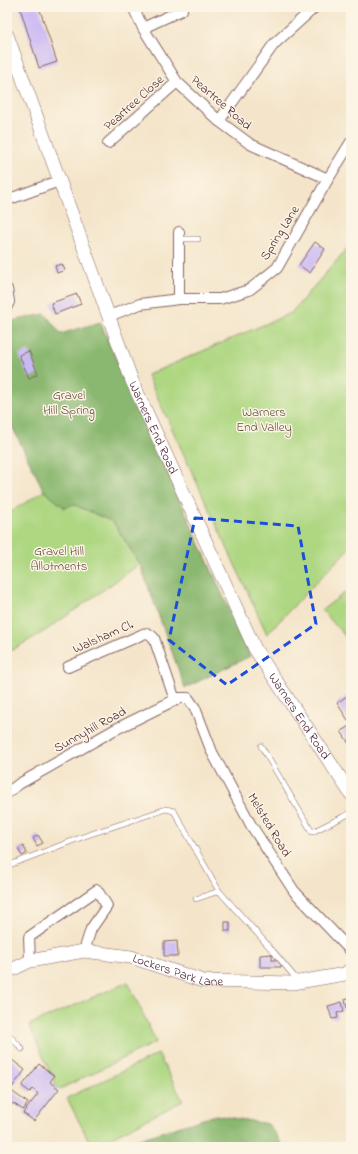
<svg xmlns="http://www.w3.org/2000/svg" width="358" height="1154" viewBox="0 0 358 1154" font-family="'Indie Flower',sans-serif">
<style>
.green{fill:#aed782;stroke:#7c7b56}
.forest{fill:#8ab870;stroke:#6a6c4e}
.building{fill:#c9b8f4}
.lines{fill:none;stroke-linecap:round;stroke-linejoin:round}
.service-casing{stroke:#866463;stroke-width:6}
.minor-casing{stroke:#866463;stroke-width:12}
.tertiary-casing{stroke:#866463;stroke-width:14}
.service{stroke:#fff;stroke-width:5}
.minor{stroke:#fff;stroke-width:10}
.tertiary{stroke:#fff;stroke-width:13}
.marked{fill:none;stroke:#1d4ed8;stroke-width:3;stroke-dasharray:8 5;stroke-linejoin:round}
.labels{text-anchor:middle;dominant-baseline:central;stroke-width:3;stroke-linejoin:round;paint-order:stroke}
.street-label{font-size:13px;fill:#4a1f2b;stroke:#fcf5e5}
.park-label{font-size:13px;fill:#634d41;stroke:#fcf5e5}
</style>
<rect width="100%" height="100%" fill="#fcf5e5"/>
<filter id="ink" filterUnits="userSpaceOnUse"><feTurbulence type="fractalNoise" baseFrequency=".025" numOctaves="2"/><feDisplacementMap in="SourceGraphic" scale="8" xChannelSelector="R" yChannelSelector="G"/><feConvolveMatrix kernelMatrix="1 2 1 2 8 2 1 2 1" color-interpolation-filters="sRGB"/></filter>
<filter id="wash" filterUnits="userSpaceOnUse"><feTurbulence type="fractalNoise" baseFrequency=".012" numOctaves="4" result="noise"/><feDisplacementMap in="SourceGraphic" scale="16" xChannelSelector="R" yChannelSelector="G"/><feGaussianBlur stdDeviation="0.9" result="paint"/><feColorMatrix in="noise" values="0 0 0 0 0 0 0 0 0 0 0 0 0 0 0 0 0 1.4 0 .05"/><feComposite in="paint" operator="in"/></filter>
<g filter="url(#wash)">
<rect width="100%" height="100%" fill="#f4e5ca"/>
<g class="green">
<path d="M 351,244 L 351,546 L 267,634 L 147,375 L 291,313 Z"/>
<path d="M 44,491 L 65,508 L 72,504 L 113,522 L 140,564 L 45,631 L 7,653 L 7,514 Z"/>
<path d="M 351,588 L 351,643 L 322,610 Z"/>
<path d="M 128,982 L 156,1042 L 58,1090 L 29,1025 Z"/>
<path d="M 158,1054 L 183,1101 L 92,1147 L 67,1098 Z"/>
</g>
<g class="forest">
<path d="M 45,314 L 61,334 L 100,322 L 250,656 L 185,688 L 140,564 L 113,522 L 73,504 L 65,508 L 44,491 L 7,416 L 7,322 Z"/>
<path d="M 216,1115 L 268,1124 L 284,1147 L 114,1147 Z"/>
</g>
<g id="blocks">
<g class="building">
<path d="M 23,7 L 39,7 L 57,62 L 39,68 L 20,8 Z"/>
<path d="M 315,242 L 325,249 L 310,273 L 299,265 Z"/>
<path d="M 62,264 L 65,270 L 57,273 L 55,266 Z"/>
<path d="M 77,294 L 81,304 L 55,314 L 51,303 Z"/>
<path d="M 29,351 L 38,374 L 29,378 L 19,355 Z"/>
<path d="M 351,693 L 351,725 L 337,703 Z"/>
<path d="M 351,725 L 351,747 L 341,731 Z"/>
<path d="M 38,835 L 43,843 L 37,846 L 33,838 Z"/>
<path d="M 23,846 L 27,853 L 22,856 L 18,849 Z"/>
<rect x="225" y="922" width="5" height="9"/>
<path d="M 177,941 L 178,956 L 164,956 L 164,942 Z"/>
<path d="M 272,954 L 272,960 L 277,960 L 281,965 L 281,967 L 260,967 L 260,955 Z"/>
<path d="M 351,997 L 351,1007 L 347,1008 L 345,999 Z"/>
<path d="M 342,1002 L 344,1011 L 337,1013 L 338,1018 L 332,1019 L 328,1006 Z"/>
<path d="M 7,1056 L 25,1070 L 10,1090 L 28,1103 L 23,1110 L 13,1103 L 7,1111 Z"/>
<path d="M 39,1064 L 54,1076 L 50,1082 L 59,1089 L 34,1121 L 23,1113 L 38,1094 L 33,1089 L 30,1092 L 22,1086 Z"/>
</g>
</g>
</g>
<g filter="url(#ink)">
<use href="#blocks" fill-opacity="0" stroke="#866463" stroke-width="1"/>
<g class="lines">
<defs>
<g id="service">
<path d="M 179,239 L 198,239"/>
<path d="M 261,746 L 312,832 L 351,813"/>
<path d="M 7,866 L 85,836 L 166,809 L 174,811 L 219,891 L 273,951 L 298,981"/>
<path d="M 196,899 L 219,891"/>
<path d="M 7,1033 L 22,1049"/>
</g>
<g id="minor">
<path d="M 133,7 L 143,28 L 177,82 L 219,121 L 250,144 L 328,179"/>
<path d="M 143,28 L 182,10"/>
<path d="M 219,121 L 274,44 L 315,7"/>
<path d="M 108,143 L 177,82"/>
<path d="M 7,200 L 59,181"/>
<path d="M 179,232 L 179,299"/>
<path d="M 7,289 L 9,302 L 7,306"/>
<path d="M 109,316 L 140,304 L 179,299 L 220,299 L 249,290 L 277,268 L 328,179 L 351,142"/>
<path d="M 68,667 L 141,635 C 147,632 149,633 154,638 L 175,700"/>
<path d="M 7,793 L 19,784 L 114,730 L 179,698 L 188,698 L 195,708 L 212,752 L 251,825 L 294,891 L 351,951"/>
<path d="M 30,961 L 29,937 L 97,890 L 107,906 L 91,929 L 84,951"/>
</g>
<g id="tertiary">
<path id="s1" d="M 7,35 L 132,381 L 255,649 L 351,794"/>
<path id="s2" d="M 7,972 L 30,961 L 84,951 L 131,957 L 203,981 L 293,983 L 345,974 L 351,969"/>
</g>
</defs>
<use href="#service" class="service-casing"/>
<use href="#minor" class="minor-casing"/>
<use href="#tertiary" class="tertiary-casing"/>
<use href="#service" class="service"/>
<use href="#minor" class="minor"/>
<use href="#tertiary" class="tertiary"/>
</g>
</g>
<path class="marked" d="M 195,518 L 298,526 L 316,624 L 227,685 L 169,640 Z"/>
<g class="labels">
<g class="street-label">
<text transform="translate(134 103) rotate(-42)">Peartree Close</text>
<text transform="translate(221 103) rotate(41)">Peartree Road</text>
<text transform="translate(280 233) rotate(-58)">Spring Lane</text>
<text stroke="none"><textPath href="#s1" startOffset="419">Warners End Road</textPath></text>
<text transform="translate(103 637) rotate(-24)">Walsham Cl.</text>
<text stroke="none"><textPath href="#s1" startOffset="743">Warners End Road</textPath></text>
<text transform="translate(90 730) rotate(-29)">Sunnyhill Road</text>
<text transform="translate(269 825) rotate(59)">Melsted Road</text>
<text stroke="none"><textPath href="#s2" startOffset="177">Lockers Park Lane</textPath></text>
</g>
<g class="park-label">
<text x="69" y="395">Gravel<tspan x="69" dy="15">Hill Spring</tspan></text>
<text x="264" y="412">Warners<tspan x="264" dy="15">End Valley</tspan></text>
<text x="59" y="551">Gravel Hill<tspan x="59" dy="15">Allotments</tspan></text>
</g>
</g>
<rect width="358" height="1154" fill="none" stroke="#fcf5e5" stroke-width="24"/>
</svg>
